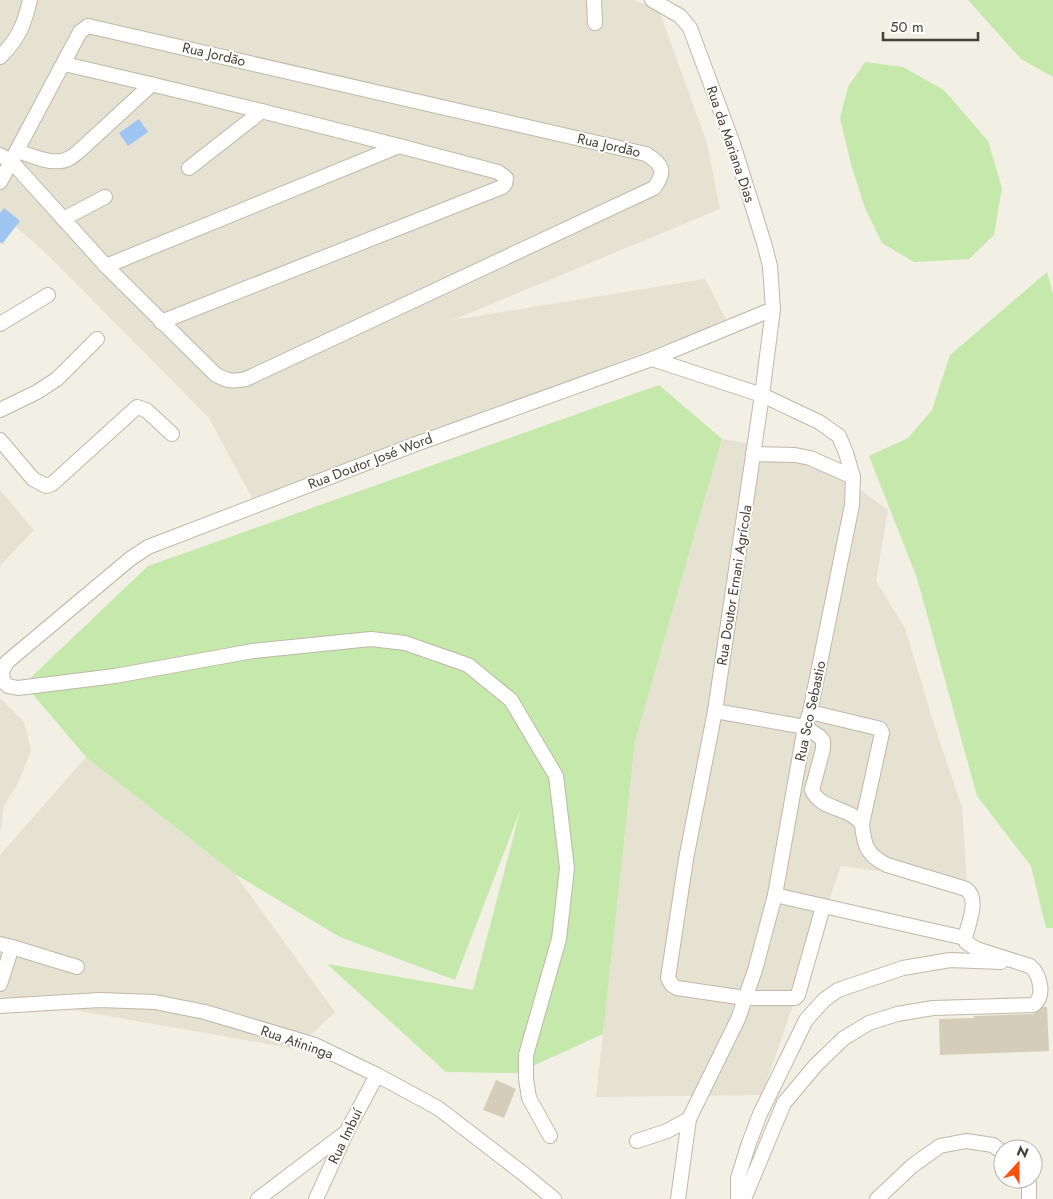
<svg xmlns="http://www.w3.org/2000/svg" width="1053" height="1199" viewBox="0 0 1053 1199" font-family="Jost,sans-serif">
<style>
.residential{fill:#e6e2d2}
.green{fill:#c5e8ab}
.water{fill:#9ec5f1}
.building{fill:#d4cdb9}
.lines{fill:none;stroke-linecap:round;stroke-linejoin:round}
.minor-casing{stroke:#beb8a6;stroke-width:16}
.minor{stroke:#fff;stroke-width:14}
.labels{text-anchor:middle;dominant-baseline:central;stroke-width:4;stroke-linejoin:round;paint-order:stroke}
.street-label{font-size:14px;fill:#444034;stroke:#fff}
</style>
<rect width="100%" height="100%" fill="#f2f0e4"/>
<g class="residential">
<path d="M 0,0 L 634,0 L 659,10 L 707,143 L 720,209 L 453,320 L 705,279 L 727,321 L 253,500 L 209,418 L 48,255 L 0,213 Z"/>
<path d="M 722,439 L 811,454 L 888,510 L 876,581 L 905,628 L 934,724 L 962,807 L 967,883 L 841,866 L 762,1095 L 596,1097 L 635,741 Z"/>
<path d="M 0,490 L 34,530 L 0,566 Z"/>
<path d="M 0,698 L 24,722 L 31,750 L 19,781 L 4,806 L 0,834 Z"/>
<path d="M 86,757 L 235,874 L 335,1012 L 296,1049 L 0,997 L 0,855 Z"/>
</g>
<g class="green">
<path d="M 968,0 L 1053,0 L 1053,77 L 1021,59 Z"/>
<path d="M 865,62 L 903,67 L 944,90 L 988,141 L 1002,188 L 994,235 L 969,259 L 914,262 L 882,243 L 865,208 L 851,164 L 840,118 L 848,87 Z"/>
<path d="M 1047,272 L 1053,294 L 1053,928 L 1046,928 L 1031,866 L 977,796 L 917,578 L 869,456 L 908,438 L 932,410 L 950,355 Z"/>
<path d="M 659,385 L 722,439 L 635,741 L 603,1034 L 517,1073 L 446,1072 L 327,964 L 473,990 L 521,808 L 455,980 L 340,937 L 235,874 L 86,757 L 24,684 L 148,566 Z"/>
</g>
<g class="water">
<path d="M 139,119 L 148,132 L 128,146 L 119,133 Z"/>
<path d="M 4,208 L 20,221 L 2,244 L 0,242 L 0,213 Z"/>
</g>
<g class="building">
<path d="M 1043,1007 L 1047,1007 L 1049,1051 L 940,1055 L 939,1019 L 974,1018 L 974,1016 L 1033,1014 Z"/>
<path d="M 496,1080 L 516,1089 L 504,1118 L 483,1110 Z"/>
</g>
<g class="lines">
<defs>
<g id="minor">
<path d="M 594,0 L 595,23"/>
<path d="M 652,0 L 680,16 L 690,28 L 733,144 L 764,243 L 770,266 L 773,309 L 762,395 L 715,711 L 686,859 L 668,978 L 672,985 L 677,988 L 745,998 L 795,998 L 798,995 L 823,907"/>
<path d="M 0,57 C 19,38 24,25 30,0"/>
<path d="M 64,64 C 210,97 354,134 498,172 L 506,178 L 505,184 L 502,187 L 161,322"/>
<path d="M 17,151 C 30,155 47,163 60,161 C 67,161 73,156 78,152 L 152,84"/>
<path d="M 0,155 L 12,162 L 106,266 L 215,374 C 226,381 233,382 246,379 L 654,188 C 667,171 662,164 646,154 L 88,26 L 80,32 L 0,182"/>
<path d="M 189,168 L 262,111"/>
<path d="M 63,219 L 105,197"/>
<path d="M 106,266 L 399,146"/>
<path d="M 0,324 L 48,295"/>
<path d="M 0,410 L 37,392 L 57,379 L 97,339"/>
<path d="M 0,440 L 33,479 L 46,486 L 52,484 L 137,407 L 146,410 L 172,434"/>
<path d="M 753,454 L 795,455 L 810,458 L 853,477"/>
<path d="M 715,711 L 805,727 L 820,737 L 823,741 L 823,749 L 812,790 C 820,810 850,807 862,824"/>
<path d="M 775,895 L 965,938"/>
<path d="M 0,944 L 12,947 L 0,984"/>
<path d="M 12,947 L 77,967"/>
<path d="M 0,1006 L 99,1000 L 155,1002 L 205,1012 L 315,1045 L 377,1075 L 438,1108 L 525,1175 L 554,1199"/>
<path d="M 550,1136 L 529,1098 L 526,1079 L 526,1055 L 559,939 L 567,868 L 556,776 L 511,700 L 468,665 L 405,643 L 371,639 L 253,651 L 115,676 L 18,688 L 8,686 L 3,681 L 2,671 L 7,662 L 130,559 L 148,547 L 416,444 L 652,359 L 773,309"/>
<path d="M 637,1141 L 667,1131 L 689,1119 L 738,1019 L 755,970 L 775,895 L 805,727 L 810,712 L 852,505 L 853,477 L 846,453 L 839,436 L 819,422 L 762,395 L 652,359"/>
<path d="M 1026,1179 L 1029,1183 L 1029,1199"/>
<path d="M 258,1199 L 345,1133"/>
<path d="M 316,1199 L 347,1131 L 377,1075"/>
<path d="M 678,1199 L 689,1119"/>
<path d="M 738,1199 L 738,1178 L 749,1143 L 760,1114 L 806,1020 L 824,1000 L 838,990 L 903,968 L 950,960 L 1001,962"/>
<path d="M 744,1199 L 784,1103 L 816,1065 L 844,1038 L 869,1023 L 897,1014 L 933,1008 L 1033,1005 C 1046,997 1040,974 1030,966 L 976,949 L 966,942 L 965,938 C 968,924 980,899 966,889 L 887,865 C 867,855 864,846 862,824 L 882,733 L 880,729 L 877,728 L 810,712"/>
<path d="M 877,1199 L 912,1166 L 940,1146 L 966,1141 L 993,1145 L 1003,1153"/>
</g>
</defs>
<use href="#minor" class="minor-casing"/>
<use href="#minor" class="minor"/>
</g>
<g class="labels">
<g class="street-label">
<text transform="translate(214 54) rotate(13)">Rua Jordão</text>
<text transform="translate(731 144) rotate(71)">Rua da Mariana Dias</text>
<text transform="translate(609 145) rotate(13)">Rua Jordão</text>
<text transform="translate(370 461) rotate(-21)">Rua Doutor José Word</text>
<text transform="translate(734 585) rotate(-81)">Rua Doutor Ernani Agrícola</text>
<text transform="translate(810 711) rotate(-78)">Rua Sco Sebastio</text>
<text transform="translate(297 1042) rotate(19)">Rua Atininga</text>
<text transform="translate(345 1136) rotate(-64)">Rua Imbuí</text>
</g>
</g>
<g transform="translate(1018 1164) rotate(21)"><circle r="24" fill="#ffffff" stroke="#b4b3ae"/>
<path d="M0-4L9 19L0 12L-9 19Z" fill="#fd5110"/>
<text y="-8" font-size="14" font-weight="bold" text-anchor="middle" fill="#444034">N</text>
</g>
<path d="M883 32v8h95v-8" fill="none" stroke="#444034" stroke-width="2.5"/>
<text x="890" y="32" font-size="15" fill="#444034" stroke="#ffffff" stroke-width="4" paint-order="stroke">50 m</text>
</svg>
